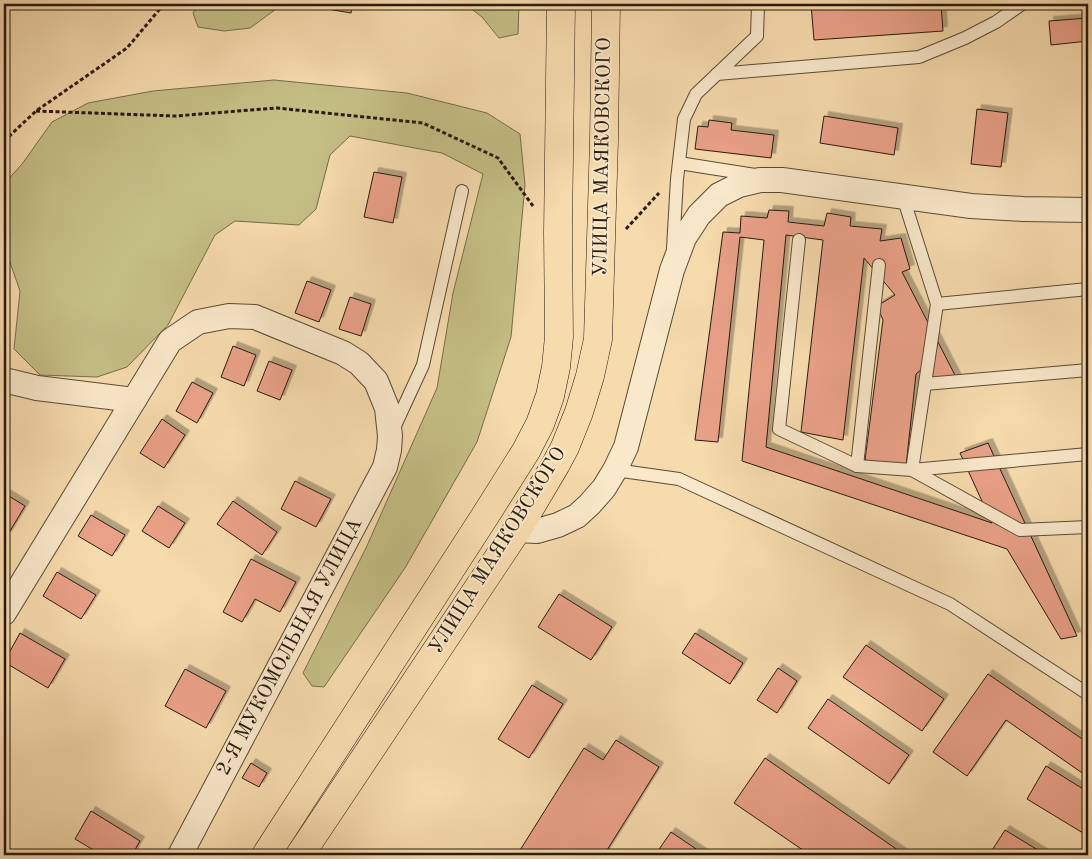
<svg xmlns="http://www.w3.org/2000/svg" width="1092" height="859" viewBox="0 0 1092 859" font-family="'Old Standard TT',serif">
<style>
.green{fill:#c4be85;stroke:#766c4a}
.building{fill:#eaa189;stroke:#271a0e;filter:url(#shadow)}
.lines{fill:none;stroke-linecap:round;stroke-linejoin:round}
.lane-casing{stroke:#5b4a36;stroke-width:14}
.street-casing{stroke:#5b4a36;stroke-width:26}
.primary-casing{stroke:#271a0e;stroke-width:29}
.path{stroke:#271a0e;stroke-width:3;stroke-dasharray:4 2.5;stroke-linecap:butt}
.lane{stroke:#f9e8ca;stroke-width:12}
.street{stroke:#f9e8ca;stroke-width:24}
.primary{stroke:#f6dbad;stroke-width:28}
.labels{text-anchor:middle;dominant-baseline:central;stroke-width:4;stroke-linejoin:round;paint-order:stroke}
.street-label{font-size:20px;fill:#271a0e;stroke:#f9e8ca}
</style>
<defs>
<filter id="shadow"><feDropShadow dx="4.5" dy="-4.5" stdDeviation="0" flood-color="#0004"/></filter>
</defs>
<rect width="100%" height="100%" fill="#f6dbad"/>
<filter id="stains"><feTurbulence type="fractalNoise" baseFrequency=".004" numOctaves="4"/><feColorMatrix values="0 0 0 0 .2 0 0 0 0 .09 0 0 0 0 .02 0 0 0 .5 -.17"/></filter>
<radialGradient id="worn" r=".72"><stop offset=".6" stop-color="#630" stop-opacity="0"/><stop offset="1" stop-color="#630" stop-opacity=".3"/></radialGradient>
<g class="green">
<path d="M 199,4 L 283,4 L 250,28 L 224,31 L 198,27 L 193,13 Z"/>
<path d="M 465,4 L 519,4 L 518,34 L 499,38 L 482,17 Z"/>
<path d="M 274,80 L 407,93 L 487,113 L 520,134 L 525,185 L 511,337 L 477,442 L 405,568 L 324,687 L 312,686 L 303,673 L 366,548 L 437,388 L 453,293 L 483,174 L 442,153 L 350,136 L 330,155 L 316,209 L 299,225 L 235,221 L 215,235 L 168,325 L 127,367 L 97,377 L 40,375 L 14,349 L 20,291 L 5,248 L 4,248 L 4,184 L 22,164 L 52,122 L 88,103 L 153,91 Z"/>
</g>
<g class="building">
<path d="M 305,4 L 352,4 L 351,13 L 304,5 Z"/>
<path d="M 811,4 L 941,4 L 943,31 L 814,40 Z"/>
<path d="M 1088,18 L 1088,41 L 1051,45 L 1049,21 Z"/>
<path d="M 977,109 L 1008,113 L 1001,167 L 971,164 Z"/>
<path d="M 824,116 L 898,128 L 894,155 L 820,143 Z"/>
<path d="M 709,120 L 732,123 L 731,130 L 774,135 L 771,158 L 695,149 L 698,126 L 708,127 Z"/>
<path d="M 374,172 L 402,177 L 393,223 L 364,217 Z"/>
<path d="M 769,210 L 789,211 L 788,222 L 824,226 L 827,213 L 851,217 L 850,226 L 882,229 L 880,241 L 901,238 L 910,269 L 902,272 L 957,379 L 934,388 L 923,368 L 916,374 L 906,466 L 865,460 L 883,320 L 877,306 L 895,295 L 864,258 L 843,440 L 801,432 L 823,240 L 786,235 L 766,447 L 992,523 L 960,453 L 988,443 L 1077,636 L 1061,639 L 1007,549 L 742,461 L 764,240 L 740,237 L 718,442 L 695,440 L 723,232 L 740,233 L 741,216 L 767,218 Z"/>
<path d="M 307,281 L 331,290 L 319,322 L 295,313 Z"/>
<path d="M 350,297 L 371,304 L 361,336 L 339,329 Z"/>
<path d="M 233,346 L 256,355 L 244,386 L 221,377 Z"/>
<path d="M 269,361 L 292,370 L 280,400 L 257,391 Z"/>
<path d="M 192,382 L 213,393 L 197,423 L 176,411 Z"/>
<path d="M 162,419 L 185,435 L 164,468 L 140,453 Z"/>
<path d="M 295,481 L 331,499 L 316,527 L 281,509 Z"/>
<path d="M 4,493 L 25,506 L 7,536 L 4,534 Z"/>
<path d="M 233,501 L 277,532 L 262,555 L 217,524 Z"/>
<path d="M 158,506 L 185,523 L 169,548 L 142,531 Z"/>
<path d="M 91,515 L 125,535 L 112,556 L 78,536 Z"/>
<path d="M 251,559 L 296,582 L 280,612 L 255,599 L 242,622 L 223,612 Z"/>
<path d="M 57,572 L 96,595 L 81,619 L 43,596 Z"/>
<path d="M 559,594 L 612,627 L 591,660 L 538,627 Z"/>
<path d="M 20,633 L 65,659 L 48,688 L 4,662 Z"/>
<path d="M 695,633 L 743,663 L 730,684 L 682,653 Z"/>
<path d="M 866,645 L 944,699 L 922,731 L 843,677 Z"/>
<path d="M 778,668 L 797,681 L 777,713 L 757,700 Z"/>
<path d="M 185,669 L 226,691 L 206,728 L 165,706 Z"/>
<path d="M 988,674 L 1088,743 L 1088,777 L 1006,720 L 967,776 L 933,752 Z"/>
<path d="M 532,685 L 563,704 L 529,758 L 498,739 Z"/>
<path d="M 828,699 L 909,755 L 889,784 L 808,728 Z"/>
<path d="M 616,740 L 659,767 L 604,855 L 517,855 L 584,748 L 603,760 Z"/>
<path d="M 765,758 L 905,855 L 810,855 L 734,803 Z"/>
<path d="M 251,763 L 267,773 L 259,787 L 242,778 Z"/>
<path d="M 1046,766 L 1088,792 L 1088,824 L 1083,833 L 1027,799 Z"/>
<path d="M 91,811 L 140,841 L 132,855 L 102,855 L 75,839 Z"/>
<path d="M 1005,830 L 1046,855 L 989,855 Z"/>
<path d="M 671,832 L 705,855 L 655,855 Z"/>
</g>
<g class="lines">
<defs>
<g id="lane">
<path d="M 717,74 L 919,57 L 965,38 L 996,22 L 1022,4"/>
<path d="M 679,163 L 755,175"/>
<path d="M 903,197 L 937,304 L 912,470 L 1088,454"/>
<path d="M 799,240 L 779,429 L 857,466 L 912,470 L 1020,530 L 1088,527"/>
<path d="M 673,248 L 677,179 L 684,119 L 696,94 L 757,36 L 758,4"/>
<path d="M 937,304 L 1088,289"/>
<path d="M 925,384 L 1088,370"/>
<path d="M 393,430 L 423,365 L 462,191"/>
<path d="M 857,466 L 879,265"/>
<path d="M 615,470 L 679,479 L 950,604 L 1088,694"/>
</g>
<g id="street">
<path d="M 4,380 L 37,388 L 134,400 L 170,341 L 198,322 L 229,316 L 255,317 L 343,353 L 359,363 L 376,381 L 387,408 L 390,436 L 389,450 L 385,467 L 180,855"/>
<path d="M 517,530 L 537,531 L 558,525 L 577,516 L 590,504 L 604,488 L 615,470 L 626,447 L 672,270 L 684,238 L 699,215 L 719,195 L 739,185 L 760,180 L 782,180 L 971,206 L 1023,209 L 1088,210"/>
<path d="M 4,613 L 134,400"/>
</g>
<g id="primary">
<path d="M 266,855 L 485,516 L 526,451 L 540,424 L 550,396 L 556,367 L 559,337 L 558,232 L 561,4"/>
<path d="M 300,855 L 517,530 L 556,464 L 565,447 L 579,412 L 590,376 L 598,339 L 604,140 L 606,4"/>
</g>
</defs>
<use href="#lane" class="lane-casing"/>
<use href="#street" class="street-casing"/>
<use href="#primary" class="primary-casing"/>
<g class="path">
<path d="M 36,111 L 175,116 L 277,108 L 423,123 L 498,158 L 533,206"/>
<path d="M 4,141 L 36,111 L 127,48 L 164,4"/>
<path d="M 626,229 L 659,193"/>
</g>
<use href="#lane" class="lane"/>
<use href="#street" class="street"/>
<use href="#primary" class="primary"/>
</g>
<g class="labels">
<g class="street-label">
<text transform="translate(603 157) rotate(-89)">УЛИЦА МАЯКОВСКОГО</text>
<text transform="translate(498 551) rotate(-58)">УЛИЦА МАЯКОВСКОГО</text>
<text transform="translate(290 647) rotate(-62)">2-Я МУКОМОЛЬНАЯ УЛИЦА</text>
</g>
</g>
<rect width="1092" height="859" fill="none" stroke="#f6dbad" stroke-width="20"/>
<rect x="5" y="5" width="1082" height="849" fill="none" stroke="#271a0e" stroke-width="2.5"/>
<rect x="10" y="10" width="1072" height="839" fill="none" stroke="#271a0e"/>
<rect width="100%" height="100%" filter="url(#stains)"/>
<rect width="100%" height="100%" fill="url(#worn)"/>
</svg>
